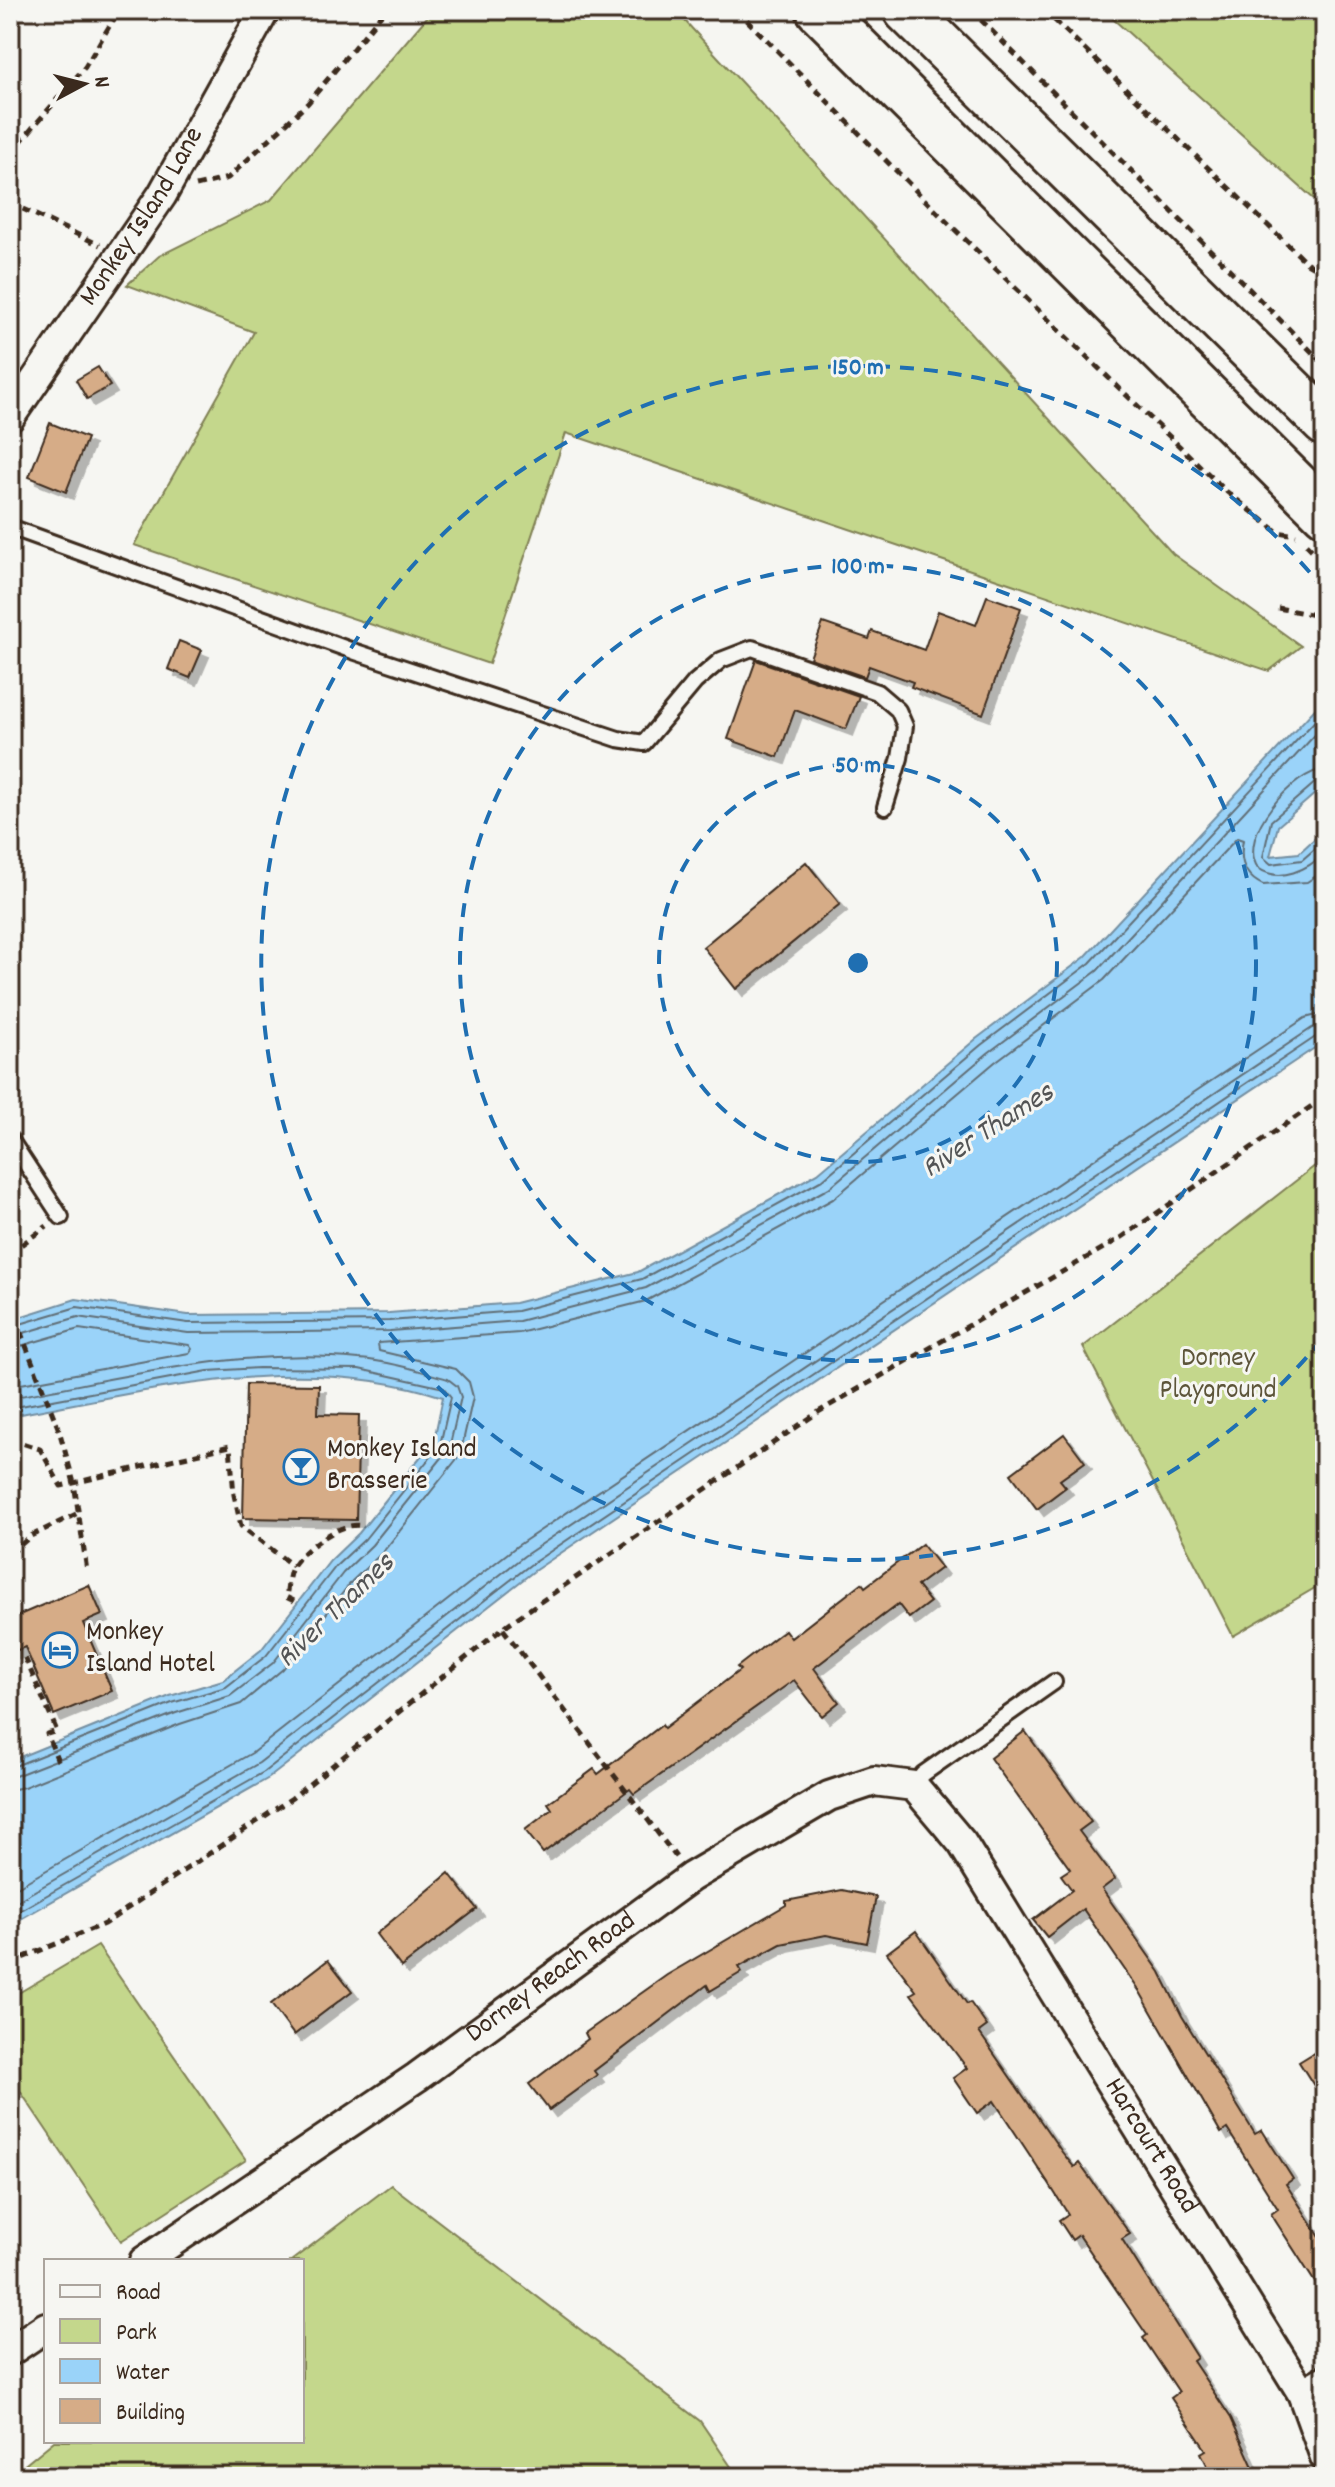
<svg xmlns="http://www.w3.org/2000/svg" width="1335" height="2487" viewBox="0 0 1335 2487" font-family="Dekko,sans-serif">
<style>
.green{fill:#c4d78c;stroke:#808055;stroke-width:2}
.water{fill:#9ad3f9;stroke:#748fa1;stroke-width:2}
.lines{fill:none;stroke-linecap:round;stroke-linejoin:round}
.shore{stroke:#616e76;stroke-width:2}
.building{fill:#d6ac87;stroke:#3b2a1e;stroke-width:2;filter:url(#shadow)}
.lane-casing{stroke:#3b2a1e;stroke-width:20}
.street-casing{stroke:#3b2a1e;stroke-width:34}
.highway-casing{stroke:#3b2a1e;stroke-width:50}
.path{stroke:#3b2a1e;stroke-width:5;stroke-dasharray:8 6;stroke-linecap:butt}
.lane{stroke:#f6f6f2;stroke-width:14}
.street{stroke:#f6f6f2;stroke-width:28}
.highway{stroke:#f6f6f2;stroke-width:44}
.ring{fill:none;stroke:#1f6fb2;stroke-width:4;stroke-dasharray:14 10}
.labels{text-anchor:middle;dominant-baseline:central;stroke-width:6;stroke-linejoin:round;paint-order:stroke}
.street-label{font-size:28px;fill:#3b2a1e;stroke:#f6f6f2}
.park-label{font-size:28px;fill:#5d553a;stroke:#f6f6f2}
.poi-label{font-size:28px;fill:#3b2a1e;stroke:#f6f6f2;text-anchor:start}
.water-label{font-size:30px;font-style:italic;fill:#535455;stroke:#f6f6f2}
.centre{fill:#1f6fb2;stroke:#f6f6f2;stroke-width:4}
.ring-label{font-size:24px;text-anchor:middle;font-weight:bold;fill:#1f6fb2;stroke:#f6f6f2;stroke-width:6;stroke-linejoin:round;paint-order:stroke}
</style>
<defs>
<filter id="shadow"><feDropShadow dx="7" dy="7" stdDeviation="0" flood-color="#0004"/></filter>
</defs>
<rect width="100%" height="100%" fill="#f6f6f2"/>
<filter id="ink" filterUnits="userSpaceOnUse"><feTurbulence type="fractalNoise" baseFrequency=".0125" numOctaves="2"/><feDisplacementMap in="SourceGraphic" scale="16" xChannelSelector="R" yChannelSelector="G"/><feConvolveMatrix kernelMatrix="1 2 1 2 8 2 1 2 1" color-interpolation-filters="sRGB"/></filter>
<g filter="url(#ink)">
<g class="green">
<path d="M 433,10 L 675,10 L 1173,554 L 1301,646 L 1269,671 L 566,433 L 489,664 L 134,545 L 254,332 L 127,285 L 159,256 L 271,200 Z"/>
<path d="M 1103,10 L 1325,10 L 1325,209 Z"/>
<path d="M 1325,1158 L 1325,1582 L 1233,1636 L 1083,1347 Z"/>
<path d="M 98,1946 L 246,2160 L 121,2241 L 10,2076 L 10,1998 Z"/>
<path d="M 391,2185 L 700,2421 L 738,2477 L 10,2477 L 54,2441 L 302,2441 L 302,2261 L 291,2261 Z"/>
</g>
<path class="water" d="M 1325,698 L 1325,785 L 1278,826 L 1270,856 L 1299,853 L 1325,829 L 1325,1041 L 534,1571 L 269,1778 L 10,1925 L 10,1761 L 170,1696 L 223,1680 L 261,1650 L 330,1561 L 359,1533 L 434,1440 L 443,1397 C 300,1351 153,1390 10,1416 L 10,1320 L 76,1299 L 188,1315 L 389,1313 L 515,1303 L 638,1272 L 818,1173 L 976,1039 L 1085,957 Z"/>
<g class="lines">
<g class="shore">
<path d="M 1325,769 C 1294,771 1236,836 1258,868 C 1280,884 1308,869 1325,853"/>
<path d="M 1325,779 L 1317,781 L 1271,821 L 1263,857 L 1271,864 L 1302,860 L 1325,840"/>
<path d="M 10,1327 L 77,1307 L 188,1323 L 389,1321 L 517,1311 L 642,1279 L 822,1180 L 981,1045 L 1090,963 L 1325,710"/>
<path d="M 10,1337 L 78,1317 L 188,1333 L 390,1331 L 519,1321 L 646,1288 L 829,1188 L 988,1053 L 1097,971 L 1325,724"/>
<path d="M 10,1349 L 79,1329 L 189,1345 L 192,1349 L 189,1353 L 10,1386"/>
<path d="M 10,1398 C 125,1377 241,1347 359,1359 C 389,1361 420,1371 448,1379 L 457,1386 L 461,1397 L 449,1449 L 372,1545 L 343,1573 L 273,1663 L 230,1696 L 176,1713 L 10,1778"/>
<path d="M 10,1408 L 208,1371 L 259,1368 L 359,1369 L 444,1388 L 451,1397 L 440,1445 L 365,1539 L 336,1566 L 266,1656 L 226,1687 L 172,1703 L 10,1768"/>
<path d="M 10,1790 L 24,1787 L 180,1724 L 241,1704 L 283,1669 L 352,1581 L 383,1552 L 460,1455 L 473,1397 L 469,1382 L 456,1369 L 379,1351 L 378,1343 L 519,1333 L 646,1301 L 833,1199 L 995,1062 L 1104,980 L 1237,838 L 1243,840 C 1239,860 1243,876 1263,885 L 1307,882 L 1325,870"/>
<path d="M 10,1891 L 252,1753 L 517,1546 L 1305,1018 L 1325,1013"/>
<path d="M 10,1905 L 259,1763 L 524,1556 L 1312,1028 L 1325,1025"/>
<path d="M 10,1916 L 264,1772 L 530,1565 L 1317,1036 L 1325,1035"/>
</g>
</g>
<g class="building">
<path d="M 98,367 L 110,386 L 87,399 L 76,380 Z"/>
<path d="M 50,423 L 87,438 L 66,492 L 29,477 Z"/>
<path d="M 987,596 L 1021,608 L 983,714 L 911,687 L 913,682 L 869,666 L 865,677 L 810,658 L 823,623 L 869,639 L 872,631 L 924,650 L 938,611 L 976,625 Z"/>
<path d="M 179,641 L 202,650 L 190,678 L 168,669 Z"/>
<path d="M 756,660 L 859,696 L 846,729 L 795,710 L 778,757 L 728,739 Z"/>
<path d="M 806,862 L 840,904 L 736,989 L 703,947 Z"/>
<path d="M 246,1384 L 319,1385 L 318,1414 L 359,1415 L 356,1520 L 243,1518 Z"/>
<path d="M 1064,1434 L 1085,1462 L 1060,1480 L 1066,1487 L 1037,1509 L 1011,1474 Z"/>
<path d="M 922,1544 L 941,1568 L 917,1586 L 930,1602 L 909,1618 L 898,1604 L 814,1668 L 839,1702 L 822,1716 L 794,1680 L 634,1794 L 630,1789 L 543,1853 L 525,1830 L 552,1809 L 548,1803 L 594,1769 L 598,1774 L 662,1725 L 664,1728 L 740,1670 L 737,1667 L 785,1630 L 791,1638 L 862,1583 L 865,1587 Z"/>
<path d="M 89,1585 L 102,1615 L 83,1623 L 112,1691 L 54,1715 L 25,1647 L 10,1653 L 10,1619 Z"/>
<path d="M 1025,1731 L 1091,1822 L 1079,1831 L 1115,1879 L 1102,1889 L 1160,1972 L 1182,2016 L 1255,2134 L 1262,2130 L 1293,2179 L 1286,2184 L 1325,2245 L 1325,2298 L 1271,2214 L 1278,2209 L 1227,2129 L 1221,2133 L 1140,1992 L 1083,1909 L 1047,1937 L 1033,1920 L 1072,1890 L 1061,1875 L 1070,1869 L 990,1758 Z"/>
<path d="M 449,1873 L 477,1909 L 401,1967 L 376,1934 Z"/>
<path d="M 842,1890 L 876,1897 L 867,1943 L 826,1935 L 781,1944 L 739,1967 L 742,1972 L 710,1991 L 707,1985 L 594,2071 L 597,2075 L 549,2110 L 529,2084 L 588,2039 L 585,2033 L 667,1975 L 786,1905 L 786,1901 Z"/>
<path d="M 916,1931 L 967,2004 L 970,2002 L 987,2026 L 979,2032 L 1062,2152 L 1074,2167 L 1079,2163 L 1130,2234 L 1122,2239 L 1197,2358 L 1193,2361 L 1231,2418 L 1254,2469 L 1237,2477 L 1213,2477 L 1201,2453 L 1206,2450 L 1171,2398 L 1179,2392 L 1143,2338 L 1147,2335 L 1079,2235 L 1072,2240 L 1059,2220 L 1068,2214 L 1049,2184 L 994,2101 L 977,2113 L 953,2078 L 967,2068 L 911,1994 L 916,1991 L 887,1953 Z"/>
<path d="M 328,1960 L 352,1991 L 294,2035 L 271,2004 Z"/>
<path d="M 1325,2046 L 1325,2103 L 1299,2062 Z"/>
</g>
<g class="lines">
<defs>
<g id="lane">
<path d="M 10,527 L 353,651 L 618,739 L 644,743 L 695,682 L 721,660 L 752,648 L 877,692 L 898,710 L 905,726 L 900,758 L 885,807"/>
<path d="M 10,1139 L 61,1217"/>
<path d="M 914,1786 L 923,1774 L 1054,1682"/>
</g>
<g id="street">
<path id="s1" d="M 10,417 L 162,195 L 265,10"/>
<path id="s2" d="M 144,2261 L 417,2077 L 691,1877 L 829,1796 L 874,1781 L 914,1786 L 962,1843 L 1302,2393 L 1325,2457"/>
<path d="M 10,2351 L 46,2327"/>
<path d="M 1302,2393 L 1325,2380"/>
</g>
<g id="highway">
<path d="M 819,10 L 1325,513"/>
<path d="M 906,10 L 1325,423"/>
</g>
</defs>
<use href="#lane" class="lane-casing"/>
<use href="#street" class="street-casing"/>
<use href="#highway" class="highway-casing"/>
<g class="path">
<path d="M 737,10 L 944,219 L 1227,492 L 1278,532 L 1296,535"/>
<path d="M 971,10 L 1325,365"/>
<path d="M 1044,10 L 1307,263 L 1325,274"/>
<path d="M 10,154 L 85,67 L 119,10"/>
<path d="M 196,186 L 228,178 L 308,103 L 385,10"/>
<path d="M 10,203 L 100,245"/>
<path d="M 1306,544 L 1325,563"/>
<path d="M 1278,608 L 1325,617"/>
<path d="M 10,1253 L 47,1226"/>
<path d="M 10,1305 L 59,1430 L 74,1483 L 87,1571"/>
<path d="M 10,1444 L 22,1443 L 40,1449 L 61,1486 L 230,1446 L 234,1495 L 241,1526 L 293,1566"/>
<path d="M 10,1554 L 31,1536 L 78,1513"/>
<path d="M 294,1601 L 286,1597 C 288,1588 288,1574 293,1566 C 303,1549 343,1520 362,1526"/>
<path d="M 503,1629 L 676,1857"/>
<path d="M 10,1665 L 26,1660 L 57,1731 L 47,1734 L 58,1761"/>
<path d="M 10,1963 L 104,1924 L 292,1798 L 508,1624 L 820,1411 L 1121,1238 L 1325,1097"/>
</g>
<use href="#lane" class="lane"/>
<use href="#street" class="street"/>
<use href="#highway" class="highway"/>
</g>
</g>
<g class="ring">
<circle cx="858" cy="963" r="199"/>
<circle cx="858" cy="963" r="398"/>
<path d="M1322 1339A597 597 0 1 1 1322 587"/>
</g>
<defs>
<symbol id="bar-ring" viewBox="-11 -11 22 22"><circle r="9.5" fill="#f6f6f2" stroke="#1f6fb2" stroke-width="1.5"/><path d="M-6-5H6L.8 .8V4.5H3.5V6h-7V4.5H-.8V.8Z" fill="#1f6fb2"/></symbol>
<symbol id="hotel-ring" viewBox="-11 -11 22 22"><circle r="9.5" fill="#f6f6f2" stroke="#1f6fb2" stroke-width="1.5"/><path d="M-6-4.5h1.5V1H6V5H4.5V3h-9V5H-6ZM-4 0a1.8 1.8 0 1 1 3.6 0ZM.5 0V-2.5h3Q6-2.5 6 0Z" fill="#1f6fb2"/></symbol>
</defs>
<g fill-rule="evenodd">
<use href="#bar-ring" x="281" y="1447" width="40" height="40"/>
<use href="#hotel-ring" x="40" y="1630" width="40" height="40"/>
</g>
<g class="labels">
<g class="street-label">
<text stroke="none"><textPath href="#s1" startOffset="240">Monkey Island Lane</textPath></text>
<text stroke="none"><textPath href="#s2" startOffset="496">Dorney Reach Road</textPath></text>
<text stroke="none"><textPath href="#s2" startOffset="1348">Harcourt Road</textPath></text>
</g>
<g class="park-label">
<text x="1218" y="1360">Dorney<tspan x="1218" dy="32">Playground</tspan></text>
</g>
<g class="poi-label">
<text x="327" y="1451">Monkey Island<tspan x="327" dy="32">Brasserie</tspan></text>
<text x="86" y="1634">Monkey<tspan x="86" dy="32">Island Hotel</tspan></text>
</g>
<g class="water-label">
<text transform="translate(989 1132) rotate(-33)">River Thames</text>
<text transform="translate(337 1612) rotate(-44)">River Thames</text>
</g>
</g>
<circle cx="858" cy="963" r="12" class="centre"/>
<g class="ring-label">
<text x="858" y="374">150 m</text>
<text x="858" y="573">100 m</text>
<text x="858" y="772">50 m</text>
</g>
<rect width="1335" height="2487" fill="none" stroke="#f6f6f2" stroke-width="40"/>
<rect x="20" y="20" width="1295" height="2447" fill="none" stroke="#3b2a1e" stroke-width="3" filter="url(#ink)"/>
<rect x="44" y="2259" width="260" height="184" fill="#f6f6f2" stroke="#aba49d" stroke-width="2"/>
<rect x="60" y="2285" width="40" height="12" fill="#f6f6f2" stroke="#aba49d" stroke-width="2"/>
<text x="116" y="2299" font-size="24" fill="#3b2a1e">Road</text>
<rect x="60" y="2319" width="40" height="24" fill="#c4d78c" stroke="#aba49d" stroke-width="2"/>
<text x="116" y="2339" font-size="24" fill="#3b2a1e">Park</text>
<rect x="60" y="2359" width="40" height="24" fill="#9ad3f9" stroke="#aba49d" stroke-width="2"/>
<text x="116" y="2379" font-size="24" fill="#3b2a1e">Water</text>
<rect x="60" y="2399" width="40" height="24" fill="#d6ac87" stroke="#aba49d" stroke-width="2"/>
<text x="116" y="2419" font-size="24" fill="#3b2a1e">Building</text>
<g transform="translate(84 84) rotate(83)" stroke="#f6f6f2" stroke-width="6" paint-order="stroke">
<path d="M0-6L14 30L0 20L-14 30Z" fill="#3b2a1e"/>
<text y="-12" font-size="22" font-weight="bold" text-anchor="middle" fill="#3b2a1e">N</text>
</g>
</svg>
